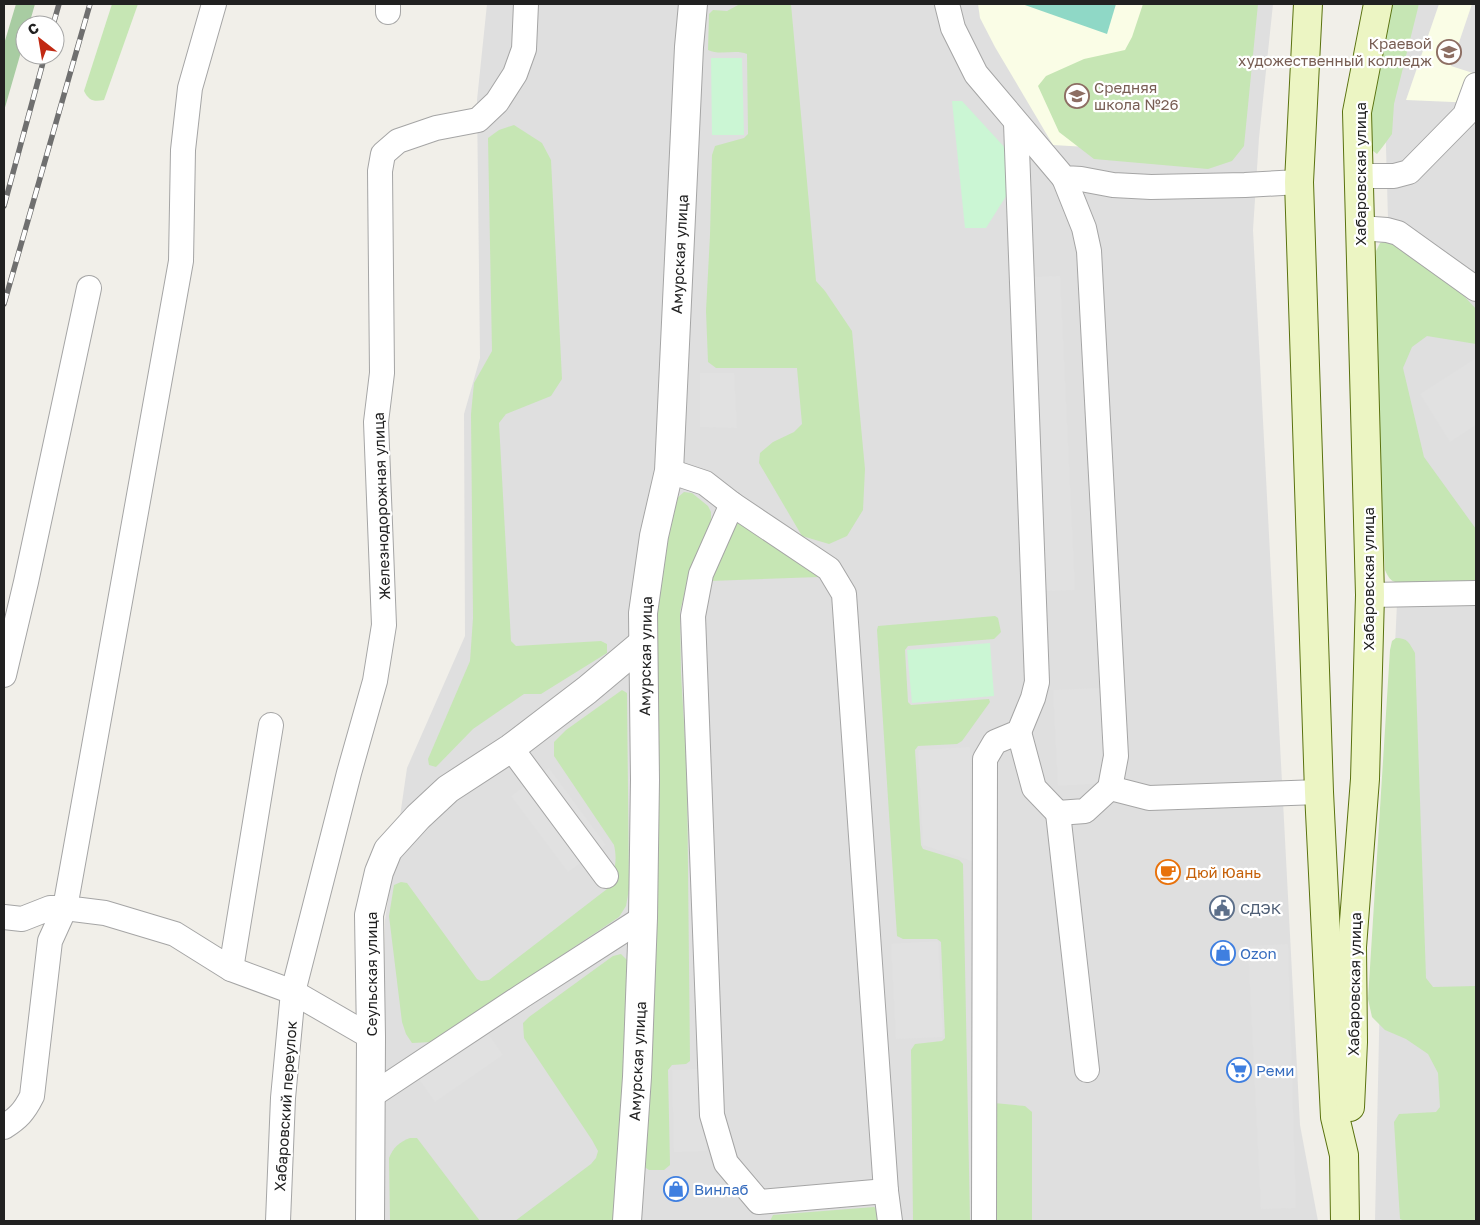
<svg xmlns="http://www.w3.org/2000/svg" width="1480" height="1225" viewBox="0 0 1480 1225" font-family="'Golos Text',sans-serif">
<style>
.residential{fill:#dfdfdf}
.education{fill:#fafde6}
.grass{fill:#c6e6b4}
.forest{fill:#a8cca2}
.park{fill:#cbf6d4}
.pitch{fill:#8fd8c6}
.parking{fill:#e1e1e1}
.lines{fill:none;stroke-linecap:round;stroke-linejoin:round}
.service-casing{stroke:#a5a5a5;stroke-width:26}
.minor-casing{stroke:#a5a5a5;stroke-width:30}
.secondary-casing{stroke:#5a720f;stroke-width:30}
.service{stroke:#fff;stroke-width:24}
.minor{stroke:#fff;stroke-width:28}
.secondary{stroke:#ecf5c3;stroke-width:28}
.rail-casing{stroke:#6f6f6f;stroke-width:5.5}
.rail{stroke:#fff;stroke-width:4;stroke-dasharray:11;stroke-linecap:butt}
.labels{text-anchor:middle;dominant-baseline:central;stroke-width:4.5;stroke-linejoin:round;paint-order:stroke}
.education-label{font-size:15px;fill:#785e54;stroke:#fff;text-anchor:end}
.street-label{font-size:15px;fill:#212121;stroke:#fff}
.food-label{font-size:15px;fill:#c56008;stroke:#fff;text-anchor:start}
.service-label{font-size:15px;fill:#4e5e75;stroke:#fff;text-anchor:start}
.shop-label{font-size:15px;fill:#366cbe;stroke:#fff;text-anchor:start}
</style>
<rect width="100%" height="100%" fill="#f1efe9"/>
<g class="residential">
<path d="M 487,4 L 1273,4 L 1259,138 L 1253,230 L 1300,1125 L 1318,1221 L 382,1221 L 385,920 L 407,768 L 465,636 L 464,414 L 480,358 L 477,100 Z"/>
<path d="M 1419,4 L 1476,4 L 1476,1221 L 1375,1221 L 1381,944 L 1398,582 L 1385,111 Z"/>
</g>
<g class="education">
<path d="M 978,4 L 1209,4 L 1087,147 L 1053,145 L 995,47 L 980,18 Z"/>
<path d="M 1439,4 L 1476,4 L 1476,103 L 1406,100 Z"/>
</g>
<g class="grass">
<path d="M 112,4 L 138,4 L 104,100 C 94,102 89,101 84,91 Z"/>
<path d="M 740,4 L 791,4 L 816,281 L 825,291 L 852,331 L 865,469 L 863,510 L 847,536 L 829,544 L 802,536 L 759,463 L 760,453 L 773,442 L 794,432 L 802,424 L 797,368 L 716,368 L 708,362 L 706,311 L 710,235 L 712,155 L 715,146 L 744,138 L 748,134 L 747,54 C 735,49 720,56 708,50 L 709,14 L 713,10 L 727,11 Z"/>
<path d="M 1143,4 L 1258,4 L 1244,146 L 1232,161 L 1208,169 L 1094,159 L 1059,132 L 1038,86 L 1046,76 L 1084,59 L 1125,50 L 1132,37 Z"/>
<path d="M 1389,4 L 1419,4 L 1394,104 L 1392,134 L 1384,145 L 1377,154 L 1368,147 L 1366,131 Z"/>
<path d="M 514,125 L 542,143 L 551,160 L 562,379 L 551,396 L 506,414 L 499,423 L 511,641 L 516,646 L 601,641 L 607,644 L 607,653 L 541,694 L 524,694 L 473,729 L 436,767 L 429,765 L 428,759 L 470,661 L 473,618 L 471,414 L 474,383 L 492,351 L 488,138 L 499,130 Z"/>
<path d="M 1386,241 L 1392,241 L 1464,296 L 1476,309 L 1476,344 L 1427,336 L 1412,347 L 1403,368 L 1424,457 L 1476,529 L 1476,585 L 1404,584 C 1392,582 1390,581 1385,570 L 1377,429 L 1376,251 L 1380,243 Z"/>
<path d="M 684,492 L 692,493 L 708,506 L 711,512 L 711,521 L 690,570 L 680,612 L 681,674 L 687,772 L 690,1061 L 686,1064 L 672,1065 L 668,1070 L 670,1165 L 664,1170 L 649,1170 L 643,1166 L 649,615 L 676,499 Z"/>
<path d="M 734,518 L 821,575 L 819,577 L 710,581 Z"/>
<path d="M 995,616 L 998,618 L 1001,632 L 994,639 L 908,646 L 905,650 L 908,702 L 911,705 L 989,699 L 990,702 L 962,741 L 957,744 L 918,746 L 915,750 L 921,845 L 923,849 L 959,860 L 963,864 L 970,1221 L 913,1221 L 911,1050 L 915,1044 L 942,1041 L 945,1038 L 941,942 L 937,939 L 903,939 L 897,936 L 877,630 L 878,626 Z"/>
<path d="M 1396,638 C 1408,638 1409,643 1415,653 L 1426,978 L 1433,987 L 1476,986 L 1476,1221 L 1448,1221 L 1446,1220 L 1405,1221 L 1400,1219 L 1394,1122 L 1399,1114 L 1436,1112 L 1440,1107 L 1438,1073 L 1428,1054 L 1406,1039 L 1385,1030 L 1372,1017 L 1368,999 L 1390,650 L 1392,641 Z"/>
<path d="M 622,690 L 627,693 L 629,889 L 626,906 L 619,917 L 432,1042 L 412,1043 L 406,1034 L 402,1022 L 389,916 L 394,885 L 401,882 L 407,883 L 477,979 L 481,981 L 489,980 L 607,889 C 614,872 618,863 614,845 L 554,756 L 554,742 L 566,730 Z"/>
<path d="M 621,954 L 627,960 L 630,970 L 615,1221 L 515,1221 L 591,1164 L 596,1158 L 598,1151 L 592,1140 L 524,1038 L 523,1023 L 529,1017 L 613,956 Z"/>
<path d="M 994,1103 L 1025,1106 L 1032,1112 L 1032,1221 L 992,1221 Z"/>
<path d="M 410,1138 L 417,1138 L 480,1221 L 390,1221 L 389,1158 C 393,1148 399,1142 410,1138 Z"/>
<path d="M 874,1207 L 879,1211 L 881,1221 L 770,1221 L 773,1215 Z"/>
</g>
<path class="forest" d="M 16,4 L 35,4 L 29,25 L 25,25 L 25,38 L 4,111 L 4,44 Z"/>
<g class="park">
<path d="M 711,58 L 742,58 L 744,135 L 712,135 Z"/>
<path d="M 952,101 L 962,101 L 1008,151 L 1008,193 L 986,228 L 965,228 Z"/>
<path d="M 990,643 L 994,696 L 912,703 L 907,650 Z"/>
</g>
<path class="pitch" d="M 1022,4 L 1116,4 L 1107,34 Z"/>
<g class="parking">
<path d="M 1472,4 L 1476,4 L 1476,74 L 1451,66 Z"/>
<path d="M 1060,276 L 1075,590 L 1047,591 L 1031,277 Z"/>
<path d="M 1476,358 L 1476,425 L 1450,442 L 1420,394 Z"/>
<path d="M 700,373 L 734,373 L 737,428 L 700,427 Z"/>
<path d="M 1100,688 L 1105,783 L 1058,786 L 1053,690 Z"/>
<path d="M 970,747 L 972,861 L 923,845 L 918,750 Z"/>
<path d="M 549,768 L 606,845 L 568,872 L 511,796 Z"/>
<path d="M 938,941 L 943,1037 L 896,1039 L 891,944 Z"/>
<path d="M 1288,944 L 1296,1208 L 1261,1209 L 1248,946 Z"/>
<path d="M 485,1029 L 503,1055 L 435,1102 L 416,1075 Z"/>
<path d="M 704,1069 L 707,1151 L 674,1152 L 672,1070 Z"/>
</g>
<g class="lines">
<defs>
<g id="service">
<path d="M 214,4 L 190,88 L 183,150 L 181,261 L 65,908 L 105,913 L 175,934 L 231,969 L 293,992 L 371,1037"/>
<path d="M 947,4 L 953,28 L 976,74 L 1064,178 L 1081,179 L 1113,185 L 1151,187 L 1245,185 L 1299,182"/>
<path d="M 388,12 L 388,4"/>
<path d="M 1358,176 L 1394,176 L 1409,172 L 1465,115 L 1476,85"/>
<path d="M 1360,228 L 1387,230 L 1398,233 L 1476,289"/>
<path d="M 669,471 L 705,483 L 732,504 L 829,569 L 844,594 L 886,1191 L 890,1221"/>
<path d="M 732,504 L 701,574 L 693,616 L 712,1115 L 726,1163 L 759,1202 L 886,1191"/>
<path d="M 1370,595 L 1476,593"/>
<path d="M 4,675 L 26,582 L 89,288"/>
<path d="M 1019,732 L 1034,788 L 1058,813 L 1085,811 L 1110,788 L 1116,756 L 1089,251 L 1084,228 L 1064,178"/>
<path d="M 511,748 L 606,876"/>
<path d="M 1110,788 L 1149,798 L 1319,792"/>
<path d="M 1058,813 L 1087,1070"/>
<path d="M 4,917 L 22,919 L 50,908 L 65,908 L 50,941 L 32,1096 C 24,1112 18,1118 4,1127"/>
<path d="M 231,969 L 271,725"/>
<path d="M 371,1096 L 522,996 L 643,918"/>
<path d="M 278,1221 L 283,1098 L 293,992 L 349,773 L 375,681 L 384,625 L 376,422 L 382,373 L 380,171 L 383,154 L 398,141 L 436,128 L 478,120 L 497,102 L 515,74 L 524,49 L 526,4"/>
<path d="M 984,1221 L 985,759 L 995,742 L 1019,732 L 1033,698 L 1037,682 L 1016,123"/>
</g>
<g id="minor">
<path d="M 370,1221 L 371,1037 L 369,915 L 379,872 L 388,850 L 418,817 L 448,789 L 511,748 L 587,690 L 643,643"/>
<path d="M 627,1221 L 637,1077 L 643,918 L 645,780 L 643,613 L 654,536 L 669,471 L 689,47 L 693,4"/>
</g>
<g id="secondary">
<path d="M 1308,4 L 1299,182 L 1319,792 L 1335,1117 L 1344,1155 L 1345,1221"/>
<path d="M 1350,1107 L 1353,1042 L 1352,947 L 1365,779 L 1370,595 L 1357,112 L 1378,4"/>
</g>
</defs>
<use href="#service" class="service-casing"/>
<use href="#minor" class="minor-casing"/>
<use href="#secondary" class="secondary-casing"/>
<use href="#service" class="service"/>
<use href="#minor" class="minor"/>
<use href="#secondary" class="secondary"/>
<defs>
<g id="rail">
<path d="M 53,25 L 59,4"/>
<path d="M 4,206 L 45,55"/>
<path d="M 4,304 L 90,4"/>
</g>
</defs>
<use href="#rail" class="rail-casing"/>
<use href="#rail" class="rail"/>
</g>
<defs>
<symbol id="university-ring" viewBox="-11 -11 22 22"><circle r="9.5" fill="#fff" stroke="#8d6e63" stroke-width="1.5"/><path d="M0-5L7-2L0 1L-7-2ZM-4 1L0 2.5L4 1V4Q0 6-4 4Z" fill="#8d6e63"/></symbol>
<symbol id="school-ring" viewBox="-11 -11 22 22"><circle r="9.5" fill="#fff" stroke="#8d6e63" stroke-width="1.5"/><path d="M0-5L7-2L0 1L-7-2ZM-4 1L0 2.5L4 1V4Q0 6-4 4Z" fill="#8d6e63"/></symbol>
<symbol id="cafe-ring" viewBox="-11 -11 22 22"><circle r="9.5" fill="#fff" stroke="#e8710a" stroke-width="1.5"/><path d="M-5.5-4.5H6V0H3Q3 3.5 0 3.5H-2.5Q-5.5 3.5-5.5 0ZM3-3.2v2h1.7v-2ZM-6 4.5H4V6H-6Z" fill="#e8710a"/></symbol>
<symbol id="civic-ring" viewBox="-11 -11 22 22"><circle r="9.5" fill="#fff" stroke="#5c6f8a" stroke-width="1.5"/><path d="M-.6-6.5H3V-4.5H.6V-3L4-1V1h2V6H-6V1h2V-1L-.6-3ZM-1.2 2.5V6h2.4V2.5Z" fill="#5c6f8a"/></symbol>
<symbol id="shop-ring" viewBox="-11 -11 22 22"><circle r="9.5" fill="#fff" stroke="#3f7fe0" stroke-width="1.5"/><path d="M-5-2.5h2.3a2.7 3.5 0 0 1 5.4 0H5L5.5 6h-11ZM-1.5-2.5h3a1.5 2.3 0 0 0-3 0Z" fill="#3f7fe0"/></symbol>
<symbol id="supermarket-ring" viewBox="-11 -11 22 22"><circle r="9.5" fill="#fff" stroke="#3f7fe0" stroke-width="1.5"/><path d="M-6-5.5h2.5l.6 2H6L4.5 2H-2.5L-4.4-4H-6ZM-1.5 3.2a1.3 1.3 0 1 0 .1 0ZM3 3.2a1.3 1.3 0 1 0 .1 0Z" fill="#3f7fe0"/></symbol>
</defs>
<g fill-rule="evenodd">
<use href="#university-ring" x="1435" y="38" width="28" height="28"/>
<use href="#school-ring" x="1063" y="82" width="28" height="28"/>
<use href="#cafe-ring" x="1154" y="858" width="28" height="28"/>
<use href="#civic-ring" x="1208" y="894" width="28" height="28"/>
<use href="#shop-ring" x="1209" y="939" width="28" height="28"/>
<use href="#supermarket-ring" x="1225" y="1056" width="28" height="28"/>
<use href="#shop-ring" x="662" y="1175" width="28" height="28"/>
</g>
<g class="labels">
<g class="education-label">
<text x="1432" y="43">Краевой<tspan x="1432" dy="17">художественный колледж</tspan></text>
<text x="1094" y="87" text-anchor="start">Средняя<tspan x="1094" dy="17">школа №26</tspan></text>
</g>
<g class="street-label">
<text transform="translate(1360 174) rotate(-90)">Хабаровская улица</text>
<text transform="translate(679 254) rotate(-87)">Амурская улица</text>
<text transform="translate(381 506) rotate(-92)">Железнодорожная улица</text>
<text transform="translate(1368 579) rotate(-90)">Хабаровская улица</text>
<text transform="translate(645 656) rotate(-89)">Амурская улица</text>
<text transform="translate(371 974) rotate(-90)">Сеульская улица</text>
<text transform="translate(1354 984) rotate(-89)">Хабаровская улица</text>
<text transform="translate(637 1061) rotate(-87)">Амурская улица</text>
<text transform="translate(285 1106) rotate(-86)">Хабаровский переулок</text>
</g>
<g class="food-label">
<text x="1186" y="872">Дюй Юань</text>
</g>
<g class="service-label">
<text x="1240" y="908">СДЭК</text>
</g>
<g class="shop-label">
<text x="1240" y="953">Ozon</text>
<text x="1256" y="1070">Реми</text>
<text x="694" y="1189">Винлаб</text>
</g>
</g>
<rect width="1480" height="1225" fill="none" stroke="#212121" stroke-width="10"/>
<g transform="translate(40 40) rotate(329)"><circle r="24" fill="#ffffff" stroke="#a6a6a6"/>
<path d="M0-4L9 19L0 12L-9 19Z" fill="#c12912"/>
<text y="-8" font-size="14" font-weight="bold" text-anchor="middle" fill="#212121">С</text>
</g>
</svg>
